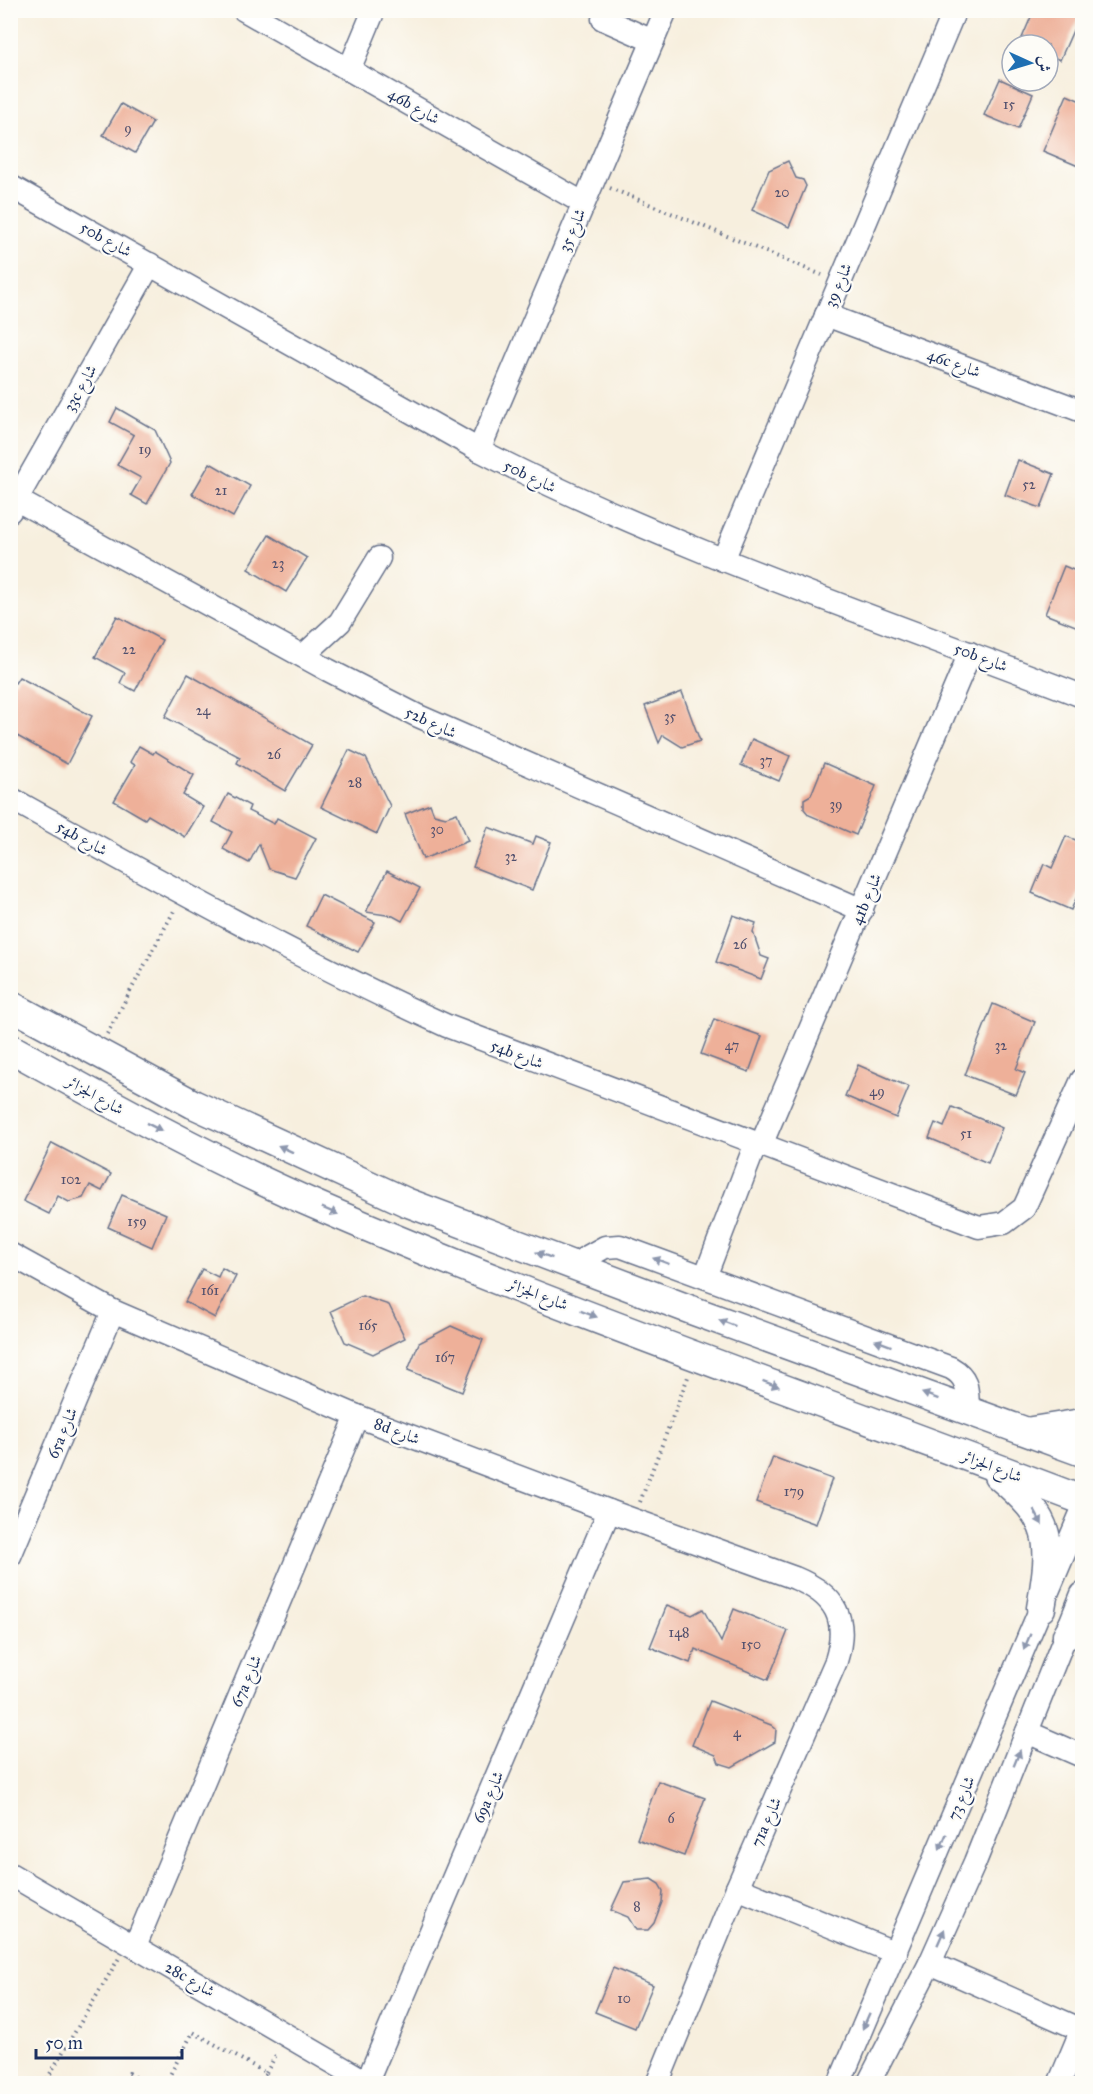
<svg xmlns="http://www.w3.org/2000/svg" width="1093" height="2094" viewBox="0 0 1093 2094" font-family="'IM FELL Great Primer',Amiri,serif">
<style>
.building{fill:#eeb099}
.lines{fill:none;stroke-linecap:round;stroke-linejoin:round}
.minor-casing{stroke:#68728b;stroke-width:25}
.major-casing{stroke:#68728b;stroke-width:31}
.path{stroke:#68728b;stroke-width:4;stroke-dasharray:1.5 4.5;stroke-linecap:butt}
.minor{stroke:#fff;stroke-width:22}
.major{stroke:#fff;stroke-width:28}
.oneway{fill:#8d97ae}
.labels{text-anchor:middle;dominant-baseline:central;stroke-width:4.5;stroke-linejoin:round;paint-order:stroke}
.number-label{font-size:14px;fill:#504f6d}
.street-label{font-size:16px;fill:#1b2f5e;stroke:#fdfcf7}
</style>
<rect width="100%" height="100%" fill="#fdfcf7"/>
<filter id="ink" filterUnits="userSpaceOnUse"><feTurbulence type="fractalNoise" baseFrequency=".0167" numOctaves="2"/><feDisplacementMap in="SourceGraphic" scale="12" xChannelSelector="R" yChannelSelector="G"/><feConvolveMatrix kernelMatrix="1 2 1 2 8 2 1 2 1" color-interpolation-filters="sRGB"/></filter>
<filter id="wash" filterUnits="userSpaceOnUse"><feTurbulence type="fractalNoise" baseFrequency=".008" numOctaves="4" result="noise"/><feDisplacementMap in="SourceGraphic" scale="24" xChannelSelector="R" yChannelSelector="G"/><feGaussianBlur stdDeviation="1.35" result="paint"/><feColorMatrix in="noise" values="0 0 0 0 0 0 0 0 0 0 0 0 0 0 0 0 0 1.4 0 .05"/><feComposite in="paint" operator="in"/></filter>
<g filter="url(#wash)">
<rect width="100%" height="100%" fill="#f7efde"/>
<g id="blocks">
<g class="building">
<path d="M 1034,10 L 1082,10 L 1060,60 L 1048,55 L 1048,45 L 1019,45 Z"/>
<path d="M 1000,79 L 1033,94 L 1018,129 L 984,115 Z"/>
<path d="M 1067,95 L 1083,102 L 1083,168 L 1043,151 Z"/>
<path d="M 121,104 L 153,122 L 135,153 L 103,135 Z"/>
<path d="M 788,161 L 796,178 L 803,180 L 806,186 L 789,227 L 752,210 L 769,170 Z"/>
<path d="M 117,408 L 155,430 L 170,463 L 147,504 L 131,495 L 141,478 L 117,465 L 134,435 L 110,422 Z"/>
<path d="M 1018,460 L 1054,474 L 1041,508 L 1005,495 Z"/>
<path d="M 210,463 L 250,486 L 233,517 L 192,494 Z"/>
<path d="M 269,535 L 307,558 L 286,592 L 248,569 Z"/>
<path d="M 1064,566 L 1083,574 L 1083,629 L 1045,614 Z"/>
<path d="M 117,616 L 162,640 L 135,691 L 120,683 L 125,673 L 95,657 Z"/>
<path d="M 188,674 L 312,745 L 285,791 L 237,763 L 240,757 L 165,717 Z"/>
<path d="M 19,677 L 92,716 L 67,764 L 10,732 L 10,681 L 15,683 Z"/>
<path d="M 682,692 L 700,741 L 682,747 L 663,735 L 659,743 L 645,706 Z"/>
<path d="M 752,739 L 790,756 L 779,781 L 741,765 Z"/>
<path d="M 139,746 L 153,754 L 155,751 L 194,775 L 183,795 L 203,807 L 185,837 L 148,815 L 145,819 L 114,801 L 135,765 L 130,762 Z"/>
<path d="M 349,750 L 366,758 L 390,806 L 377,834 L 321,807 Z"/>
<path d="M 824,763 L 876,786 L 856,835 L 809,815 L 804,809 L 804,799 L 811,795 Z"/>
<path d="M 228,794 L 250,806 L 248,811 L 274,824 L 277,818 L 316,838 L 295,877 L 269,869 L 259,844 L 249,863 L 223,849 L 232,832 L 213,822 Z"/>
<path d="M 430,804 L 434,814 L 446,817 L 457,813 L 468,841 L 423,859 L 405,814 Z"/>
<path d="M 488,827 L 533,844 L 536,836 L 551,842 L 532,890 L 473,867 Z"/>
<path d="M 1066,836 L 1083,843 L 1083,883 L 1071,910 L 1032,893 L 1044,864 L 1052,868 Z"/>
<path d="M 387,871 L 420,888 L 402,921 L 393,916 L 366,912 Z"/>
<path d="M 321,895 L 375,922 L 358,952 L 306,926 Z"/>
<path d="M 733,915 L 756,923 L 753,932 L 761,956 L 769,959 L 761,979 L 716,962 Z"/>
<path d="M 993,1004 L 1035,1022 L 1016,1069 L 1025,1073 L 1016,1095 L 965,1075 Z"/>
<path d="M 714,1019 L 762,1036 L 749,1072 L 701,1054 Z"/>
<path d="M 858,1065 L 909,1087 L 896,1118 L 845,1096 Z"/>
<path d="M 952,1107 L 1002,1128 L 988,1163 L 929,1138 L 935,1123 L 944,1127 Z"/>
<path d="M 52,1143 L 111,1174 L 102,1191 L 90,1185 L 83,1198 L 69,1202 L 58,1196 L 49,1214 L 23,1201 Z"/>
<path d="M 122,1195 L 166,1214 L 152,1247 L 108,1227 Z"/>
<path d="M 222,1268 L 236,1276 L 215,1318 L 185,1302 L 202,1269 L 218,1277 Z"/>
<path d="M 362,1296 L 389,1305 L 405,1338 L 373,1354 L 345,1342 L 331,1311 Z"/>
<path d="M 451,1326 L 483,1340 L 462,1392 L 408,1370 L 419,1343 Z"/>
<path d="M 773,1457 L 832,1479 L 816,1524 L 756,1502 Z"/>
<path d="M 667,1605 L 692,1615 L 703,1609 L 721,1642 L 734,1609 L 788,1631 L 768,1680 L 695,1649 L 690,1663 L 650,1647 Z"/>
<path d="M 710,1701 L 771,1725 L 776,1729 L 775,1742 L 732,1767 L 719,1763 L 716,1755 L 692,1745 Z"/>
<path d="M 658,1781 L 705,1798 L 684,1856 L 637,1839 Z"/>
<path d="M 651,1879 L 659,1884 L 663,1891 L 662,1902 L 654,1923 L 648,1930 L 636,1930 L 628,1917 L 611,1910 L 624,1882 Z"/>
<path d="M 613,1968 L 653,1985 L 635,2028 L 595,2012 Z"/>
</g>
</g>
</g>
<g filter="url(#ink)">
<use href="#blocks" fill-opacity="0" stroke="#68728b" stroke-width="1.5"/>
<g class="lines">
<defs>
<g id="minor">
<path d="M 244,10 L 583,203"/>
<path d="M 603,19 L 653,41"/>
<path d="M 349,70 L 374,10"/>
<path d="M 10,186 L 479,450 C 672,549 880,618 1082,696"/>
<path d="M 826,315 L 1082,411"/>
<path d="M 479,450 L 666,10"/>
<path d="M 17,500 L 328,670 L 416,715 L 862,910"/>
<path d="M 10,511 L 150,264"/>
<path d="M 723,560 L 955,10"/>
<path d="M 303,656 L 340,622 L 379,558"/>
<path d="M 10,798 C 154,878 297,958 447,1026 L 979,1227 L 1004,1223 L 1024,1208 L 1082,1080"/>
<path d="M 761,1145 L 970,653"/>
<path d="M 10,1254 L 113,1311 L 357,1416 L 609,1511 L 795,1578 C 836,1595 849,1619 836,1661 L 737,1888 L 657,2084"/>
<path d="M 571,1266 L 605,1247 L 620,1246 L 951,1368 C 969,1378 967,1390 968,1409"/>
<path d="M 705,1277 L 756,1143"/>
<path d="M 10,1556 L 113,1311"/>
<path d="M 1027,1732 L 1082,1756"/>
<path d="M 10,1874 L 370,2084"/>
<path d="M 737,1888 L 896,1953"/>
<path d="M 135,1946 L 357,1416"/>
<path d="M 930,1963 L 1082,2030"/>
<path d="M 367,2082 L 609,1511"/>
<path d="M 839,2084 L 1082,1511"/>
<path d="M 868,2084 L 930,1963 L 975,1862 L 1082,1594"/>
<path d="M 1059,2084 L 1082,2029"/>
</g>
<g id="major">
<path d="M 10,1005 L 193,1104 L 406,1202 L 694,1311 L 1082,1452"/>
<path d="M 10,1048 C 111,1104 212,1160 318,1206 C 567,1314 828,1403 1082,1500"/>
<path d="M 1032,1431 L 1082,1423"/>
<path d="M 998,1475 C 1053,1521 1053,1539 1041,1608"/>
<path d="M 1067,1635 L 1082,1610"/>
</g>
</defs>
<use href="#minor" class="minor-casing"/>
<use href="#major" class="major-casing"/>
<g class="path">
<path d="M 610,188 L 822,275"/>
<path d="M 107,1034 L 174,911"/>
<path d="M 640,1502 L 688,1377"/>
<path d="M 266,2073 L 277,2053"/>
<path d="M 44,2084 L 119,1958"/>
<path d="M 124,2084 L 129,2073 L 148,2084"/>
<path d="M 165,2084 L 193,2032 L 266,2073 L 260,2084"/>
</g>
<use href="#minor" class="minor"/>
<use href="#major" class="major"/>
</g>
<defs><path id="oneway-solid" d="M-6-.8H1V-3.2L6.5 0L1 3.2V.8H-6Z" transform="scale(1.5)"/></defs>
<g class="oneway">
<use href="#oneway-solid" transform="translate(154 1127) rotate(27)"/>
<use href="#oneway-solid" transform="translate(286 1149) rotate(-155)"/>
<use href="#oneway-solid" transform="translate(330 1211) rotate(23)"/>
<use href="#oneway-solid" transform="translate(544 1255) rotate(-160)"/>
<use href="#oneway-solid" transform="translate(661 1261) rotate(-160)"/>
<use href="#oneway-solid" transform="translate(589 1314) rotate(21)"/>
<use href="#oneway-solid" transform="translate(727 1323) rotate(-160)"/>
<use href="#oneway-solid" transform="translate(883 1343) rotate(-160)"/>
<use href="#oneway-solid" transform="translate(771 1384) rotate(20)"/>
<use href="#oneway-solid" transform="translate(930 1396) rotate(-160)"/>
<use href="#oneway-solid" transform="translate(1038 1517) rotate(61)"/>
<use href="#oneway-solid" transform="translate(1027 1642) rotate(113)"/>
<use href="#oneway-solid" transform="translate(1017 1758) rotate(-68)"/>
<use href="#oneway-solid" transform="translate(943 1842) rotate(113)"/>
<use href="#oneway-solid" transform="translate(941 1937) rotate(-66)"/>
<use href="#oneway-solid" transform="translate(866 2021) rotate(114)"/>
</g>
</g>
<g class="labels">
<g class="number-label">
<text x="1009" y="104">15</text>
<text x="128" y="128">9</text>
<text x="782" y="192">20</text>
<text x="145" y="449">19</text>
<text x="1029" y="484">52</text>
<text x="221" y="490">21</text>
<text x="278" y="563">23</text>
<text x="129" y="649">22</text>
<text x="203" y="710">24</text>
<text x="670" y="716">35</text>
<text x="274" y="754">26</text>
<text x="766" y="760">37</text>
<text x="355" y="782">28</text>
<text x="836" y="804">39</text>
<text x="437" y="829">30</text>
<text x="511" y="856">32</text>
<text x="740" y="944">26</text>
<text x="732" y="1045">47</text>
<text x="1001" y="1045">32</text>
<text x="877" y="1091">49</text>
<text x="966" y="1133">51</text>
<text x="71" y="1179">102</text>
<text x="137" y="1221">159</text>
<text x="210" y="1290">161</text>
<text x="368" y="1325">165</text>
<text x="445" y="1357">167</text>
<text x="794" y="1491">179</text>
<text x="679" y="1632">148</text>
<text x="751" y="1644">150</text>
<text x="737" y="1732">4</text>
<text x="671" y="1818">6</text>
<text x="637" y="1906">8</text>
<text x="624" y="1998">10</text>
</g>
<g class="street-label">
<text transform="translate(414 106) rotate(30)">46b شارع</text>
<text transform="translate(572 230) rotate(-67)">شارع 35</text>
<text transform="translate(106 239) rotate(29)">50b شارع</text>
<text transform="translate(838 285) rotate(-67)">شارع 39</text>
<text transform="translate(954 363) rotate(20)">46c شارع</text>
<text transform="translate(80 388) rotate(-61)">33c شارع</text>
<text transform="translate(530 476) rotate(26)">50b شارع</text>
<text transform="translate(981 657) rotate(21)">50b شارع</text>
<text transform="translate(431 722) rotate(25)">52b شارع</text>
<text transform="translate(82 838) rotate(29)">54b شارع</text>
<text transform="translate(866 899) rotate(-67)">41b شارع</text>
<text transform="translate(517 1054) rotate(21)">54b شارع</text>
<text transform="translate(95 1095) rotate(29)">شارع الجزائر</text>
<text transform="translate(538 1294) rotate(21)">شارع الجزائر</text>
<text transform="translate(397 1431) rotate(21)">8d شارع</text>
<text transform="translate(62 1433) rotate(-67)">65a شارع</text>
<text transform="translate(992 1466) rotate(21)">شارع الجزائر</text>
<text transform="translate(246 1681) rotate(-67)">67a شارع</text>
<text transform="translate(488 1797) rotate(-67)">69a شارع</text>
<text transform="translate(961 1798) rotate(-67)">شارع 73</text>
<text transform="translate(766 1822) rotate(-66)">71a شارع</text>
<text transform="translate(190 1979) rotate(30)">28c شارع</text>
</g>
</g>
<rect width="1093" height="2094" fill="none" stroke="#fdfcf7" stroke-width="36"/>
<g transform="translate(1030 63) rotate(94)"><circle r="28" fill="#fdfcf7" stroke="#a3aaba" stroke-width="1.5"/>
<path d="M0-4.5L10 22L0 15L-10 22Z" fill="#1f6fb2"/>
<text y="-9" font-size="16" font-weight="bold" text-anchor="middle" fill="#1b2f5e">ش</text>
</g>
<path d="M36 2049v9h146v-9" fill="none" stroke="#1b2f5e" stroke-width="3"/>
<text x="45" y="2049" font-size="18" fill="#1b2f5e" stroke="#fdfcf7" stroke-width="4.5" paint-order="stroke">50 m</text>
</svg>
